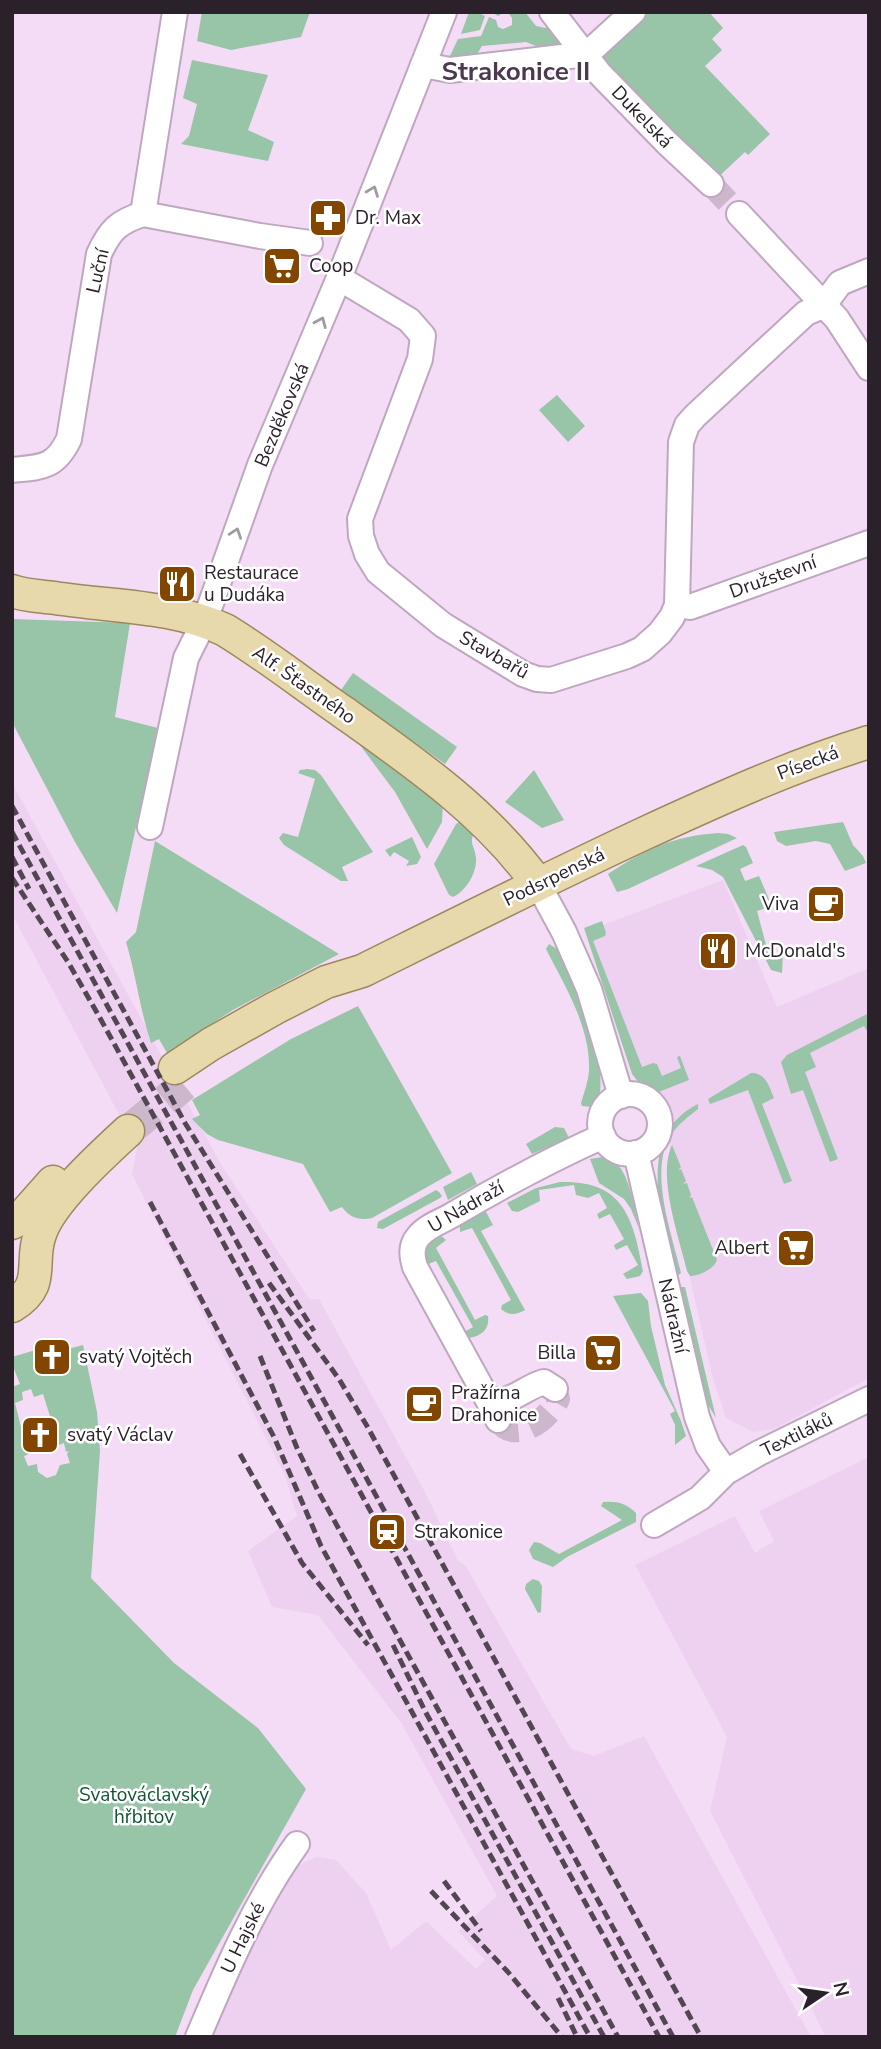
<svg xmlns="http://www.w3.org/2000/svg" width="881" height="2049" viewBox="0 0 881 2049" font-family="'Nunito Sans',sans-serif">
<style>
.built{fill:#eed0f0}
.green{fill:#98c4a7;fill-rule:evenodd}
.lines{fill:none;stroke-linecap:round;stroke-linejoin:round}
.minor-tunnel{stroke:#cdb7cd;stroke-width:24;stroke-dasharray:24 12;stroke-linecap:butt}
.major-tunnel{stroke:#cdb7cd;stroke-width:32;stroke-dasharray:32 16;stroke-linecap:butt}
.minor-casing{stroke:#bfa7c0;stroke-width:28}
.major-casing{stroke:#9c885c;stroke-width:35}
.minor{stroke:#fff;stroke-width:24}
.major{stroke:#e8d9ad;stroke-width:32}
.rail{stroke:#534653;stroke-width:5;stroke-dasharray:10 5;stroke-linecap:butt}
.oneway{stroke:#a09ba0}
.labels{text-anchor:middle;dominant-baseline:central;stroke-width:5;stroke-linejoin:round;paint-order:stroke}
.street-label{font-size:19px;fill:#2b212b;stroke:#fff}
.poi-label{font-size:19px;fill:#2b212b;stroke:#fff;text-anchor:start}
.park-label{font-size:19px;fill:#0e5532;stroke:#fff}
.district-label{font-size:26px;font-weight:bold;fill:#4d394f;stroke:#fff}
</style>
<rect width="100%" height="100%" fill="#f5dcf6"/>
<g class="built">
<path d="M 12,783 L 222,1166 L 310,1300 L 319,1299 L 426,1494 L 458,1561 L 465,1565 L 571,1749 L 594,1756 L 644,1736 L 811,2037 L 206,2037 L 259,1926 L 299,1865 L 317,1857 L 336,1860 L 366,1893 L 391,1950 L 426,1921 L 476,1969 L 485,1960 L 458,1931 L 497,1896 L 402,1724 L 318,1615 L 272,1607 L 248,1551 L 297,1516 L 285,1476 L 132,1174 L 137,1148 L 12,914 Z"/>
<path d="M 723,880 L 777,1007 L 869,968 L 869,1378 L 774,1429 L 753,1432 L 726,1418 L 713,1379 L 688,1270 L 667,1170 L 671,1136 L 658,1089 L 641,1084 L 587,931 Z"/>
<path d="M 869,1457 L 869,2037 L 826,2037 L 710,1811 L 727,1737 L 635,1565 L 735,1516 L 755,1553 L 774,1541 L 759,1511 Z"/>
</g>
<g class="green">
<path d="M 202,12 L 310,12 L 301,37 L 231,50 L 197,41 Z"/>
<path d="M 469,12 L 477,12 L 485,16 L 480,30 L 461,34 Z"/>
<path d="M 491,12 L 525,12 L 536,26 L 556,30 L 564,44 L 545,54 L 536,46 L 526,42 L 482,46 L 474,59 L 449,58 L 458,39 L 481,36 L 489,17 L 496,20 L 498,27 L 503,29 L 512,25 L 512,18 L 509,14 L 503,13 L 498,16 Z"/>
<path d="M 648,12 L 709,12 L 723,28 L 712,39 L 722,50 L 705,66 L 770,134 L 748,155 L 745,152 L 713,182 L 601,60 Z"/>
<path d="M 192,60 L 268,75 L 248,130 L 274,142 L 268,161 L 181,144 L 189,136 L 197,104 L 183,98 Z"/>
<path d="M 557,395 L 585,426 L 568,442 L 539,410 Z"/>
<path d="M 12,619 L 130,623 L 115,717 L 158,728 L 117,913 L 75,842 L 12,722 Z"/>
<path d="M 353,673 L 457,747 L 445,764 L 341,690 Z"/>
<path d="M 351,733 L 443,803 L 442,822 L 427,849 L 395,792 Z"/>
<path d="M 307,769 L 315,770 L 321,775 L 373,852 L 342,867 L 348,881 L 341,881 L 284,845 L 279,838 L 283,833 L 298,837 L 315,779 L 298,773 L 300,770 Z"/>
<path d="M 534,770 L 564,820 L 542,828 L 505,802 Z"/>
<path d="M 462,820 L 475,831 C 468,844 475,845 476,858 C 477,873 466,891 453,897 L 449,895 L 434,864 L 456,824 Z"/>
<path d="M 843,822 L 853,845 L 863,856 L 866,863 L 845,871 L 830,844 L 816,841 L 786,846 L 777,841 L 774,832 Z"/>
<path d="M 718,833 L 728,834 L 737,838 L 628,889 L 617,892 L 608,874 C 645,849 674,836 718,833 Z"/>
<path d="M 412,837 L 421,857 L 417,864 L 406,866 L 409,861 L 394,852 L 390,857 L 385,850 Z"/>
<path d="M 155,841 L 339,954 L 233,1010 L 167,1053 L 159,1039 L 151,1043 C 140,1010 136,975 126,942 L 136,932 Z"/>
<path d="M 743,845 L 746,847 L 753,863 L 740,869 L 745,881 L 759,876 L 772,906 L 757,911 L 769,956 L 783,952 L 782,973 L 771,970 L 723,877 L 712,870 L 696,866 Z"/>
<path d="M 602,921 L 606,933 L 605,936 L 593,941 L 642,1067 L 653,1063 L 657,1064 L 662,1076 L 681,1068 L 677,1057 L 680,1056 L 689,1080 L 656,1093 L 643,1088 L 632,1074 L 584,928 Z"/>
<path d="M 549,944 L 557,949 C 576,989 610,1060 598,1104 L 593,1107 L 582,1106 L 581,1103 C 584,1093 588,1082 589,1071 C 591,1028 565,986 546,949 Z"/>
<path d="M 358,1006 L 452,1173 L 372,1218 C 359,1221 349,1217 342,1207 L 330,1212 L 303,1164 L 218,1140 L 207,1134 L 192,1119 L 200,1115 L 192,1100 L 291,1039 Z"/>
<path d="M 869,1013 L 869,1034 L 864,1026 L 810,1053 L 816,1067 L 805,1072 L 838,1159 L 830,1162 L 803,1090 L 791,1094 L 781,1062 L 787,1055 Z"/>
<path d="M 751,1073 C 766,1073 769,1086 774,1098 L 762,1104 L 792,1181 L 784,1184 L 748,1090 L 710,1104 L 708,1099 Z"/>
<path d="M 698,1104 L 698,1109 C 688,1117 678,1124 671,1135 C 648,1171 672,1234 681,1273 L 676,1277 C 664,1222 632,1137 698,1104 Z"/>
<path d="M 555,1127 L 564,1128 L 569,1138 L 532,1154 L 526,1144 Z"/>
<path d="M 672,1145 L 681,1167 L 678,1170 L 681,1169 L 686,1181 L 683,1184 L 687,1183 L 691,1195 L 689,1198 L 692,1197 L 717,1260 C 714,1269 699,1276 690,1276 L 687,1271 C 679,1237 657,1177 672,1145 Z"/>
<path d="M 602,1157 C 629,1156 634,1210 640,1231 L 631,1209 L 624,1199 L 599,1183 L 590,1159 Z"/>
<path d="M 471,1172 L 477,1184 L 448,1200 L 443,1187 Z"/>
<path d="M 560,1182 C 623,1180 633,1217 643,1271 L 640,1276 L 627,1279 L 623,1274 L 638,1265 L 627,1245 L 616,1250 L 614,1245 L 624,1239 L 610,1214 L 599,1219 L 597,1214 L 607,1208 L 599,1193 L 588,1198 L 576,1195 L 574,1185 L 539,1190 L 540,1201 L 518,1212 L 512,1211 L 507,1203 L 536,1188 Z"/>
<path d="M 436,1190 L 439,1192 L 442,1196 L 440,1198 L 383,1229 L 377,1228 L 378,1222 Z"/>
<path d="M 484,1208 L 493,1225 L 481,1231 L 525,1310 C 516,1315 509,1316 501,1309 L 502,1305 L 511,1300 L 472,1228 L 460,1232 L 460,1223 Z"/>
<path d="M 440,1235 L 446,1240 L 436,1248 L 475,1320 L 485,1315 L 488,1316 C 490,1329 481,1337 468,1338 L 464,1332 L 473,1327 L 436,1261 L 426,1265 L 422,1259 L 425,1242 Z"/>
<path d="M 679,1287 L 685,1287 L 716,1418 L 704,1398 Z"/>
<path d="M 641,1293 L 648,1301 L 651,1326 L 665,1385 L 681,1421 L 686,1436 L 675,1445 L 675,1425 L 670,1414 L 675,1411 L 613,1296 Z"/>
<path d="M 59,1343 L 64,1350 L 83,1345 L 97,1412 L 100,1451 L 91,1578 L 174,1663 L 258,1728 L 306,1789 L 193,1990 L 175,2037 L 12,2037 L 12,1387 L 20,1384 L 12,1364 L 12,1357 ZM 31,1389 L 34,1397 L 43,1394 L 59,1445 L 64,1443 L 66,1452 L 69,1451 L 67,1454 L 70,1463 L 60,1465 L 56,1475 L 47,1478 L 38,1472 L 37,1464 L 28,1466 L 24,1456 L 29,1454 L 27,1451 L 29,1450 L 24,1439 L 15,1403 L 23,1400 L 22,1392 Z"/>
<path d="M 603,1502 C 617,1501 626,1503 636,1513 L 636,1522 L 567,1557 L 553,1567 L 533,1559 L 529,1550 L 534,1542 L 540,1543 L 559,1554 L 622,1520 L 601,1506 Z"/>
<path d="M 533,1579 L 539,1581 L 542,1586 L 541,1612 L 538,1613 L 525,1589 L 526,1584 Z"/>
</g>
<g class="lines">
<g class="minor-tunnel">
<path d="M 711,184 L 739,214"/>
<path d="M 498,1420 C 515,1445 549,1419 558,1399 L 555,1389"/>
</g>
<path class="major-tunnel" d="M 128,1131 L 184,1085"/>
<defs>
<g id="minor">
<path d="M 552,12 L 599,73 L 667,143 L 711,184"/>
<path d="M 587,54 L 633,12"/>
<path d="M 423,65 L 450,70 L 587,54"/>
<path d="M 143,214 L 175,12"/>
<path d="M 739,214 L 837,319 L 869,368"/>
<path d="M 339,278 L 409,320 L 423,336 L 420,359 L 360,519 L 361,536 L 367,554 L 378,572 L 443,625 L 523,674 L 537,679 L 551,680 L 627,656 L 642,649 L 660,633 L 672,617 L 677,605 L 681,442 L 687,425 L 695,416 L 806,313 L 823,306"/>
<path d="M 823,306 L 840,283 L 869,271"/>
<path d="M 12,470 C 42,467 55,468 69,439 L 99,254 C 110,230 118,222 143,214 L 260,236 L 310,243"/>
<path d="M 677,605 L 690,607 L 869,543"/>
<path d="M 150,827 L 186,658 L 205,620 L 260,465 L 339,278 L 444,12"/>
<path d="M 538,884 L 564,932 L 589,989 L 621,1096"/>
<circle cx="630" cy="1124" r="30"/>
<path d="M 636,1153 L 697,1417 L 708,1446 L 726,1472"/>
<path d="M 487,1398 L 415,1267 C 412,1257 410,1246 418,1237 C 426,1226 443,1221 454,1214 C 503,1185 552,1159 603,1136"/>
<path d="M 498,1420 L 487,1398 C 508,1408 524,1387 544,1382 L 555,1389"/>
<path d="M 654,1525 L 700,1498 L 726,1472 L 759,1453 L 869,1399"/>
<path d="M 198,2037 C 226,1971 255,1902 297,1844"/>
</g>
<g id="major">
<path d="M 12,591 C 25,596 41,596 55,598 C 112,607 172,605 225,630 C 266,655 304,685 343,712 C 415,763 486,812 538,884"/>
<path d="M 175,1068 L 211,1044 L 275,1008 L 326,982 L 362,971 C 455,925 549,878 643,834 C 717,800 791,766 869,742"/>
<path d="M 12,1223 L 21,1218 L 53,1182"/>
<path d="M 12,1306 C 47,1285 29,1264 40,1234 C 50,1202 103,1154 128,1131"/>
</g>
</defs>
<use href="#minor" class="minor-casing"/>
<use href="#major" class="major-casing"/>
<use href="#minor" class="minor"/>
<use href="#major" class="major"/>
<g class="rail">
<path d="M 12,806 L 185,1123 L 314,1331"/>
<path d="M 12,832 L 673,2037"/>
<path d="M 12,857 L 29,889"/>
<path d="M 12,878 L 68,962 L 100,1018 L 659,2037"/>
<path d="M 150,1202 L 275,1439 L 321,1546 L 590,2037"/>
<path d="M 269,1283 L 339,1379 L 367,1426 L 701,2037"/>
<path d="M 260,1356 L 297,1448 L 318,1491 L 618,2037"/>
<path d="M 240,1454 L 302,1563 L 368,1645"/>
<path d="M 393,1645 L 425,1711 L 604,2037"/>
<path d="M 444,1881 L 481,1931"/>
<path d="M 431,1891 L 508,1972 L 562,2037"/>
<path d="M 558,1998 L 577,2037"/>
</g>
</g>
<defs><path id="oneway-chevron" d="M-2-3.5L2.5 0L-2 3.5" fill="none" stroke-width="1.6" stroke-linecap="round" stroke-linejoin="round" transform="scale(1.75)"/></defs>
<g class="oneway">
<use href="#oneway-chevron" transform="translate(373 191) rotate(-69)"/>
<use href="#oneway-chevron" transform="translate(321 322) rotate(-67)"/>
<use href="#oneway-chevron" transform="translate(236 533) rotate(-71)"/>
</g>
<defs>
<symbol id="pharmacy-square" viewBox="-11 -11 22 22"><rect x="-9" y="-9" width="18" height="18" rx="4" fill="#824600" stroke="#fff"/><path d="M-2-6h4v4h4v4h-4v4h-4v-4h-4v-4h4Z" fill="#fff"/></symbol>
<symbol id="supermarket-square" viewBox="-11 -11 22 22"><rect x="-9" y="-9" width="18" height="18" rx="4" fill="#824600" stroke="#fff"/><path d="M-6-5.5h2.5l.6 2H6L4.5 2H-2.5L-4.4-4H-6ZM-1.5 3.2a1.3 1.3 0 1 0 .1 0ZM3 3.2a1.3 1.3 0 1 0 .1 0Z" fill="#fff"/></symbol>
<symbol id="restaurant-square" viewBox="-11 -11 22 22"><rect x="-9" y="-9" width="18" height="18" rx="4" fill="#824600" stroke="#fff"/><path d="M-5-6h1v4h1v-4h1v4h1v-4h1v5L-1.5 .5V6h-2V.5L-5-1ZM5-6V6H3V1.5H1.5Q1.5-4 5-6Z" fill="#fff"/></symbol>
<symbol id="cafe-square" viewBox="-11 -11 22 22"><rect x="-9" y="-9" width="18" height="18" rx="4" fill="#824600" stroke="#fff"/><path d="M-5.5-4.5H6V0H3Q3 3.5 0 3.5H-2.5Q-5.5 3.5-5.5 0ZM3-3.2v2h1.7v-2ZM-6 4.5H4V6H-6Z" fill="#fff"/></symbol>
<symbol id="church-square" viewBox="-11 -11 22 22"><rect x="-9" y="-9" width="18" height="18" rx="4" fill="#824600" stroke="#fff"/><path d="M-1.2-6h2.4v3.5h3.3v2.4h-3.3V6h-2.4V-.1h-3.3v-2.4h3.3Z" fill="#fff"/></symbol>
<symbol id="station-square" viewBox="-11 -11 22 22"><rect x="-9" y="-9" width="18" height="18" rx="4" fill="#824600" stroke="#fff"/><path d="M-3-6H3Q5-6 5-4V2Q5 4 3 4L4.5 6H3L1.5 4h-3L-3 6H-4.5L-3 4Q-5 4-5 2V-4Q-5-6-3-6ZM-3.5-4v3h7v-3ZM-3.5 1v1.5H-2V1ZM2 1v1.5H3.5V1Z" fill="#fff"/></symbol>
</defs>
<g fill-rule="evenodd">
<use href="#pharmacy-square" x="306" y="196" width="44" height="44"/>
<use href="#supermarket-square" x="260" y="244" width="44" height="44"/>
<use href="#restaurant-square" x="155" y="562" width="44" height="44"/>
<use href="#cafe-square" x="804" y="882" width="44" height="44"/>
<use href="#restaurant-square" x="696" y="929" width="44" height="44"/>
<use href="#supermarket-square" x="774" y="1226" width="44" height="44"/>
<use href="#supermarket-square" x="581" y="1331" width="44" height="44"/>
<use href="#church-square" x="30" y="1335" width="44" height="44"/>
<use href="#cafe-square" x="402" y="1382" width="44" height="44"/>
<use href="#church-square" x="18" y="1413" width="44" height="44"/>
<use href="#station-square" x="365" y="1510" width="44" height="44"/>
</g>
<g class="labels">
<g class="street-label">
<text transform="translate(642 117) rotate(46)">Dukelská</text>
<text transform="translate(98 271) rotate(-77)">Luční</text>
<text transform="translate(282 415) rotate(-67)">Bezděkovská</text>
<text transform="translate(773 577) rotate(-20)">Družstevní</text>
<text transform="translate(494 655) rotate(30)">Stavbařů</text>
<text transform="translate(304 685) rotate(35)">Alf. Šťastného</text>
<text transform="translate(808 763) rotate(-21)">Písecká</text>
<text transform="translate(554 877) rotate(-26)">Podsrpenská</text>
<text transform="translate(466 1207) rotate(-30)">U Nádraží</text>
<text transform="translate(673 1316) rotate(77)">Nádražní</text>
<text transform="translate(797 1435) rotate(-26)">Textiláků</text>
<text transform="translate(243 1938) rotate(-64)">U Hajské</text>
</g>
<g class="poi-label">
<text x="355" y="218">Dr. Max</text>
<text x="309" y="266">Coop</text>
<text x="204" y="573">Restaurace<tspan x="204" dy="22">u Dudáka</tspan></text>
<text x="799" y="904" text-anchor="end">Viva</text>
<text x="745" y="951">McDonald's</text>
<text x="769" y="1248" text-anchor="end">Albert</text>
<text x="576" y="1353" text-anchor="end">Billa</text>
<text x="79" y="1357">svatý Vojtěch</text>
<text x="451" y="1393">Pražírna<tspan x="451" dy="22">Drahonice</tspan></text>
<text x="67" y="1435">svatý Václav</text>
<text x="414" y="1532">Strakonice</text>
</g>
<g class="park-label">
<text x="144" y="1795">Svatováclavský<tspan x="144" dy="22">hřbitov</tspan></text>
</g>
<g class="district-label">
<text x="516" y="71">Strakonice II</text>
</g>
</g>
<rect width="881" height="2049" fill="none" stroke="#2b212b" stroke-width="28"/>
<g transform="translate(825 1993) rotate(77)" stroke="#ffffff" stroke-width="5" paint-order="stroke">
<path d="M0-5L12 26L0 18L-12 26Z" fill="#2b212b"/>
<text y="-10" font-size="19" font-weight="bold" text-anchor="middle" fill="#2b212b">N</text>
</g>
</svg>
